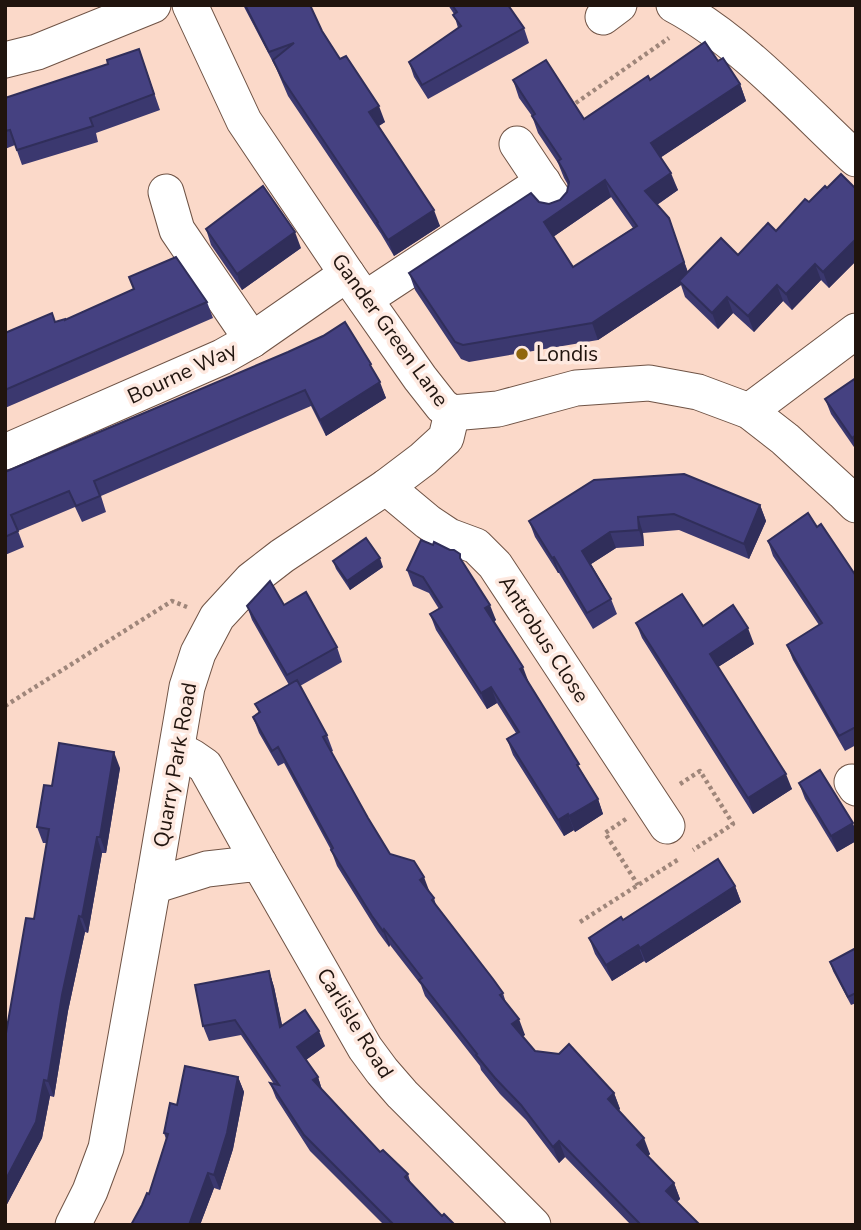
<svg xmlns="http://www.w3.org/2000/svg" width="861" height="1230" viewBox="0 0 861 1230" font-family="'Nunito Sans',sans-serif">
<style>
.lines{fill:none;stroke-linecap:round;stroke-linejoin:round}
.minor-casing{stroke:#6f5345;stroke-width:37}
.path{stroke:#9f867a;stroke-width:4.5;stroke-dasharray:3.5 3.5;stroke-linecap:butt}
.minor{stroke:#fff;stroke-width:35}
.wall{fill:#3b386f;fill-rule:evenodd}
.shaded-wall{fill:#302e5a}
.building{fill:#454181;stroke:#302e5a;stroke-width:2;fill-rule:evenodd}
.poi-dot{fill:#90670e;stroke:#fee9e0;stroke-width:2.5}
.labels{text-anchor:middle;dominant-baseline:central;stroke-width:7;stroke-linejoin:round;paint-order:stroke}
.street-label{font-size:21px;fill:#20140e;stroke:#fee9e0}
.poi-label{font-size:21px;fill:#20140e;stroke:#fee9e0;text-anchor:start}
</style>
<rect width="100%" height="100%" fill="#fbd9c9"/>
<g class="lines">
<defs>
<g id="minor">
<path d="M 190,5 L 244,121 L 347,274 L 420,378 L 442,406 L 452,413 L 498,409 L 576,388 L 649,383 L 698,392 L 749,411 L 785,439 L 843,492 L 856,505"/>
<path d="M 674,5 C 740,40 801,108 856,159"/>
<path d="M 603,17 L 619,5"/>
<path d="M 5,60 L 37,52 L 153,5"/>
<path d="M 517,144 L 555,201"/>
<path d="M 166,192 L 177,230 L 252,340"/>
<path d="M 365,299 L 543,182"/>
<path d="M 749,411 L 856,331"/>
<path d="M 5,452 L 222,357 L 252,340 L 347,274"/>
<path d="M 386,487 L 428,522 L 449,536 L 476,546 L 495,565 L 667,826"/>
<path d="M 177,749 L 192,757 L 205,766 L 259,863"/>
<path d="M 852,782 L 856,788"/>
<path d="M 153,886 L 207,869 L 259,863 L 365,1048 L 382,1071 L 402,1094 L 533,1225"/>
<path d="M 73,1225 L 90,1191 L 106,1148 L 153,886 L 187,687 L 198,653 L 217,617 L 251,580 L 282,556 L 386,487 L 423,459 L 446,438 L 452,413"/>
</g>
</defs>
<use href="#minor" class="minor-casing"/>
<g class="path">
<path d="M 570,107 L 669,38"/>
<path d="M 5,706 L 172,601 L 187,607"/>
<path d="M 680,784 L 700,771 L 733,824 L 693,850"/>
<path d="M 626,819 L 605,833 L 638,885"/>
<path d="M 580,922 L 679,859"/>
</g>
<use href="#minor" class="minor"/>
</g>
<g class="wall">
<path d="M 243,5 L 310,5 L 322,31 L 340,59 L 385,122 L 379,126 L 440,226 L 394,256 L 381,234 L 288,96 L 276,68 Z"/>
<path d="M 448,5 L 508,5 L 524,28 L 529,43 L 428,99 L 414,77 L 409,62 L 458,28 L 454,14 Z"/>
<path d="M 139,49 L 160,110 L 96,133 L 98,142 L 22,165 L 15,145 L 5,149 L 5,98 L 108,64 Z"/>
<path d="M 718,61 L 740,84 L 746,101 L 661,157 L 678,190 L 657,205 L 675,236 L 688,272 L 738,255 L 776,231 L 827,188 L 856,189 L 856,261 L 829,288 L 821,280 L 792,310 L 783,301 L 754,332 L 733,313 L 718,329 L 685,297 L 681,285 L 598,340 L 469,362 L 461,359 L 415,290 L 409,273 L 539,202 L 549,204 L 560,200 L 567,192 L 568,185 L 564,178 L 558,163 L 538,133 L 532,116 L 519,98 L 513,80 L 584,119 L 650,80 ZM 611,197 L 633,228 L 573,267 L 553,237 Z"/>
<path d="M 206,229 L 301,248 L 242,290 L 211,245 Z"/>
<path d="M 129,277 L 207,302 L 213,318 L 5,408 L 5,333 L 65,320 L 134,289 Z"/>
<path d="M 288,352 L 375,373 L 386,398 L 326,436 L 311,406 L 101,496 L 106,512 L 82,522 L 75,507 L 18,531 L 24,547 L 5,555 L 5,472 Z"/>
<path d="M 856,378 L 856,450 L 831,414 L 825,399 Z"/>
<path d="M 760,505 L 766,521 L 749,559 L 679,530 L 643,533 L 644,546 L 616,548 L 591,564 L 611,599 L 617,614 L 593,629 L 559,573 L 558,573 L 535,537 L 529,521 Z"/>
<path d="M 817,527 L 856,576 L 856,745 L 845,751 L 793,660 L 787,645 L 819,625 L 773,556 L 768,541 Z"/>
<path d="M 433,545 L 463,564 L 496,620 L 494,622 L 529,683 L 598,799 L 603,814 L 575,832 L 574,830 L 564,836 L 513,755 L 507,739 L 516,733 L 497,703 L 487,709 L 436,630 L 430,614 L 439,609 L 429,593 L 413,586 L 407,570 Z"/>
<path d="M 333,561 L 383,567 L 350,590 L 336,569 Z"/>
<path d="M 284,605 L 337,647 L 342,662 L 300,686 L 327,735 L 333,751 L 331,752 L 368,818 L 390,854 L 434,898 L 436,905 L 503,993 L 506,1003 L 525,1035 L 522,1036 L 535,1051 L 614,1093 L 620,1109 L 618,1111 L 650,1154 L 648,1156 L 674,1183 L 680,1199 L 677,1202 L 700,1225 L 631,1225 L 565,1157 L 559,1163 L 526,1120 L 500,1094 L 481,1070 L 480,1066 L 425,996 L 421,985 L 390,945 L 389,947 L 378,932 L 337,866 L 331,850 L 284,763 L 278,766 L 259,733 L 253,717 L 259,713 L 255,704 L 289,685 L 252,620 L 247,606 Z"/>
<path d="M 636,623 L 703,626 L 754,644 L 718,667 L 792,789 L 753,814 L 642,638 Z"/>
<path d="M 120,768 L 106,853 L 102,853 L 88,933 L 85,932 L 68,1011 L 54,1097 L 50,1096 L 42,1138 L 5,1208 L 5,1039 L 34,919 L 47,843 L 43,843 L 37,827 L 52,786 Z"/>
<path d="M 799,783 L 856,832 L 856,841 L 837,852 L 805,799 Z"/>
<path d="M 735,886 L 741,902 L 646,963 L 644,961 L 612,981 L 595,954 L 589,938 L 623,920 Z"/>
<path d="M 856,948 L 856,1003 L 851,1005 L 833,971 L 830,962 Z"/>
<path d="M 269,971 L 274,987 L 282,1026 L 325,1046 L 306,1060 L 318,1077 L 322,1090 L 380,1152 L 408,1174 L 411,1184 L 442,1216 L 455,1225 L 384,1225 L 310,1151 L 276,1098 L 270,1083 L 274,1084 L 241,1035 L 209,1041 L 203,1026 Z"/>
<path d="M 238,1077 L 244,1092 L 233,1149 L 220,1190 L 214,1188 L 200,1225 L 131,1225 L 149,1194 L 166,1139 L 164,1133 L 177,1105 Z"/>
</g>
<g class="shaded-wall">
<path d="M 740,84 L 746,101 L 657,160 L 651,143 Z"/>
<path d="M 379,106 L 385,122 L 375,128 L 369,112 Z"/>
<path d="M 671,173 L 678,190 L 652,208 L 645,191 Z"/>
<path d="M 605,180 L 611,197 L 550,239 L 544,222 Z"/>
<path d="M 434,210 L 440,226 L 394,256 L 388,240 Z"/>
<path d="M 669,218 L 690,279 L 679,281 L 681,285 L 598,340 L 592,323 Z"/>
<path d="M 295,232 L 301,248 L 242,290 L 237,274 Z"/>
<path d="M 854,241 L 856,246 L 856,261 L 829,288 L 823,272 Z"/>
<path d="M 815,264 L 821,280 L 792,310 L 786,294 Z"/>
<path d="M 777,285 L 783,301 L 754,332 L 748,316 Z"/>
<path d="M 727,297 L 733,313 L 718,329 L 712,313 Z"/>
<path d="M 380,382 L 386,398 L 326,436 L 320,420 Z"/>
<path d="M 856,435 L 856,447 L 852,438 Z"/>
<path d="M 760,505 L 766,521 L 749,559 L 744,544 Z"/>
<path d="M 638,517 L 643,533 L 644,546 L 639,530 Z"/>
<path d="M 610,532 L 616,548 L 588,566 L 582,551 Z"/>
<path d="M 554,557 L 559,573 L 558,573 L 552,558 Z"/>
<path d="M 380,558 L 383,567 L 350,590 L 347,581 Z"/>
<path d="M 490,605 L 496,620 L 491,623 L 485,608 Z"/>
<path d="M 748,628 L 754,644 L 715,669 L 710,654 Z"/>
<path d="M 523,667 L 529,683 L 520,669 Z"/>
<path d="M 491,687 L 497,703 L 487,709 L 481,693 Z"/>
<path d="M 114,752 L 120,768 L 106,853 L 100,837 Z"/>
<path d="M 786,774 L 792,789 L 753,814 L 748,798 Z"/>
<path d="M 598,799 L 603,814 L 575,832 L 569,816 Z"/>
<path d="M 568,814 L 574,830 L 564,836 L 558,820 Z"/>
<path d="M 853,823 L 856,832 L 856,841 L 837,852 L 831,836 Z"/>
<path d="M 97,837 L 102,853 L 88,933 L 82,917 Z"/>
<path d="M 424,877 L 430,893 L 420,880 Z"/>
<path d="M 735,886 L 741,902 L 646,963 L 640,948 Z"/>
<path d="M 79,916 L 85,932 L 68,1011 L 54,1097 L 48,1081 L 62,995 Z"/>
<path d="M 384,929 L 390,945 L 389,947 L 383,931 Z"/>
<path d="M 638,945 L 644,961 L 612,981 L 606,965 Z"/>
<path d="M 269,971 L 274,987 L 286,1043 L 280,1027 Z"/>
<path d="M 519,1019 L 525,1035 L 518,1040 L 512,1024 Z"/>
<path d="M 319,1031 L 325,1046 L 303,1062 L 297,1047 Z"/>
<path d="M 238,1077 L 244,1092 L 233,1149 L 220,1190 L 214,1175 Z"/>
<path d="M 318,1077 L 323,1093 L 313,1080 Z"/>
<path d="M 44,1080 L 50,1096 L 42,1138 L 5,1208 L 5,1181 Z"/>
<path d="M 614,1093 L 620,1109 L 613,1115 L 608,1099 Z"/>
<path d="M 644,1138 L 650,1154 L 643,1161 L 637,1145 Z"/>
<path d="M 559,1141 L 565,1157 L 559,1163 L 553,1147 Z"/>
<path d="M 208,1173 L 214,1188 L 200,1225 L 189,1225 Z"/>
<path d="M 674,1183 L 680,1199 L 671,1207 L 666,1191 Z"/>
</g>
<g class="building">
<path d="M 245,5 L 310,5 L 322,31 L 340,59 L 346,56 L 379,106 L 369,112 L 434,210 L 388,240 L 377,223 L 378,222 L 283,80 L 273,60 L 294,43 L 269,52 Z"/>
<path d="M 452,5 L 508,5 L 524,28 L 422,85 L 409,62 L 461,26 L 453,15 L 457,12 Z"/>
<path d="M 705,42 L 718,61 L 723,58 L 740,84 L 651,143 L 671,173 L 645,191 L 669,218 L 684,262 L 592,323 L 463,345 L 455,342 L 409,273 L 531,193 L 539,202 L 549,204 L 560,200 L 567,192 L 569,182 L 565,173 L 558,161 L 561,159 L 532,116 L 535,114 L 513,80 L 546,60 L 584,119 L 648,76 L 650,80 ZM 605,180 L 637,226 L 573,267 L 544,222 Z"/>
<path d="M 139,49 L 154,94 L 90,118 L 93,126 L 17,150 L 10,130 L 5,131 L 5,98 L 108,64 L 107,60 Z"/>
<path d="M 841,174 L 856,189 L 856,242 L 854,241 L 823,272 L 815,264 L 786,294 L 777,285 L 748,316 L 727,297 L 712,313 L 679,281 L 721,238 L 738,255 L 768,223 L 776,231 L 805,199 L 809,202 L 825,186 L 827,188 Z"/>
<path d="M 263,186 L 295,232 L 237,274 L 206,229 Z"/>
<path d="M 176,257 L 207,302 L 5,390 L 5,333 L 52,313 L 55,322 L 65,319 L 65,320 L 134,289 L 129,277 Z"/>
<path d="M 345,322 L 371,364 L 370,365 L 380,382 L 320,420 L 305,390 L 94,481 L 100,496 L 76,506 L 69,491 L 11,515 L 18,531 L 5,537 L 5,472 L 288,352 L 323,336 Z"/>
<path d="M 856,378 L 856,435 L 852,438 L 825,399 Z"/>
<path d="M 684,474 L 760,505 L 744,544 L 674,514 L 638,517 L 639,530 L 610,532 L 582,551 L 611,599 L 587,613 L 554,557 L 552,558 L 529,521 L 594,480 Z"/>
<path d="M 808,513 L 817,527 L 821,524 L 856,576 L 856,727 L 839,736 L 787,645 L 822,623 L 768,541 Z"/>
<path d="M 366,538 L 380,558 L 347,581 L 333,561 Z"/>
<path d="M 421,540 L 433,545 L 434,542 L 450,550 L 454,550 L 460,554 L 460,558 L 490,605 L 485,608 L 523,667 L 520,669 L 579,764 L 577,765 L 598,799 L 569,816 L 568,814 L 558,820 L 507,739 L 519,732 L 491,687 L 481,693 L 430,614 L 442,607 L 423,577 L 407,570 Z"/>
<path d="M 270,581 L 284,605 L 306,592 L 337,647 L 287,675 L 247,606 Z"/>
<path d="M 682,594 L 703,626 L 733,605 L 748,628 L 710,654 L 786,774 L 748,798 L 636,623 Z"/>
<path d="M 297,680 L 327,735 L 323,737 L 368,818 L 390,854 L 414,861 L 424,877 L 420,880 L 434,898 L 432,900 L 493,979 L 503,993 L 500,995 L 519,1019 L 512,1024 L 535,1051 L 559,1054 L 569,1044 L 614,1093 L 608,1099 L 644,1138 L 637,1145 L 674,1183 L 666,1191 L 700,1225 L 641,1225 L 559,1141 L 553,1147 L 521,1105 L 495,1078 L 476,1055 L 477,1054 L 419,980 L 422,978 L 384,929 L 383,931 L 372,916 L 331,850 L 333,848 L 278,747 L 272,751 L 253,717 L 260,712 L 255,704 Z"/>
<path d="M 59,743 L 114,752 L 100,837 L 97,837 L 82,917 L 79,916 L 62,995 L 48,1081 L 44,1080 L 36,1122 L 5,1181 L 5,1039 L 26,918 L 34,919 L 49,829 L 37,827 L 44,785 L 52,786 Z"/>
<path d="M 820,770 L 853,823 L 831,836 L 799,783 Z"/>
<path d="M 718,859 L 735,886 L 640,948 L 638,945 L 606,965 L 589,938 L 621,917 L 623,920 Z"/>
<path d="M 856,948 L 856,993 L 848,997 L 830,962 Z"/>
<path d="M 269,971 L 280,1027 L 305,1010 L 319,1031 L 297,1047 L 318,1077 L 313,1080 L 380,1152 L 383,1150 L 408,1174 L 405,1177 L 442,1216 L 444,1214 L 455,1225 L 394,1225 L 304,1135 L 270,1083 L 279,1085 L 235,1020 L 203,1026 L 195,985 Z"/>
<path d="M 185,1066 L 238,1077 L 227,1133 L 214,1175 L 208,1173 L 189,1225 L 131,1225 L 142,1205 L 147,1193 L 149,1194 L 168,1134 L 164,1133 L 170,1103 L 177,1105 Z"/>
</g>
<circle class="poi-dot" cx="522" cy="354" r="7"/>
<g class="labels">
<g class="street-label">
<text transform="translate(390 330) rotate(54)">Gander Green Lane</text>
<text transform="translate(182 373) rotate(-25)">Bourne Way</text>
<text transform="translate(544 639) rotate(57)">Antrobus Close</text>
<text transform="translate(175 765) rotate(-80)">Quarry Park Road</text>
<text transform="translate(355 1023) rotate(58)">Carlisle Road</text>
</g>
<g class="poi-label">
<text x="536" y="354">Londis</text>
</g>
</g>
<rect width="861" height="1230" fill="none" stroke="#20140e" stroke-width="14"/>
</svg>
